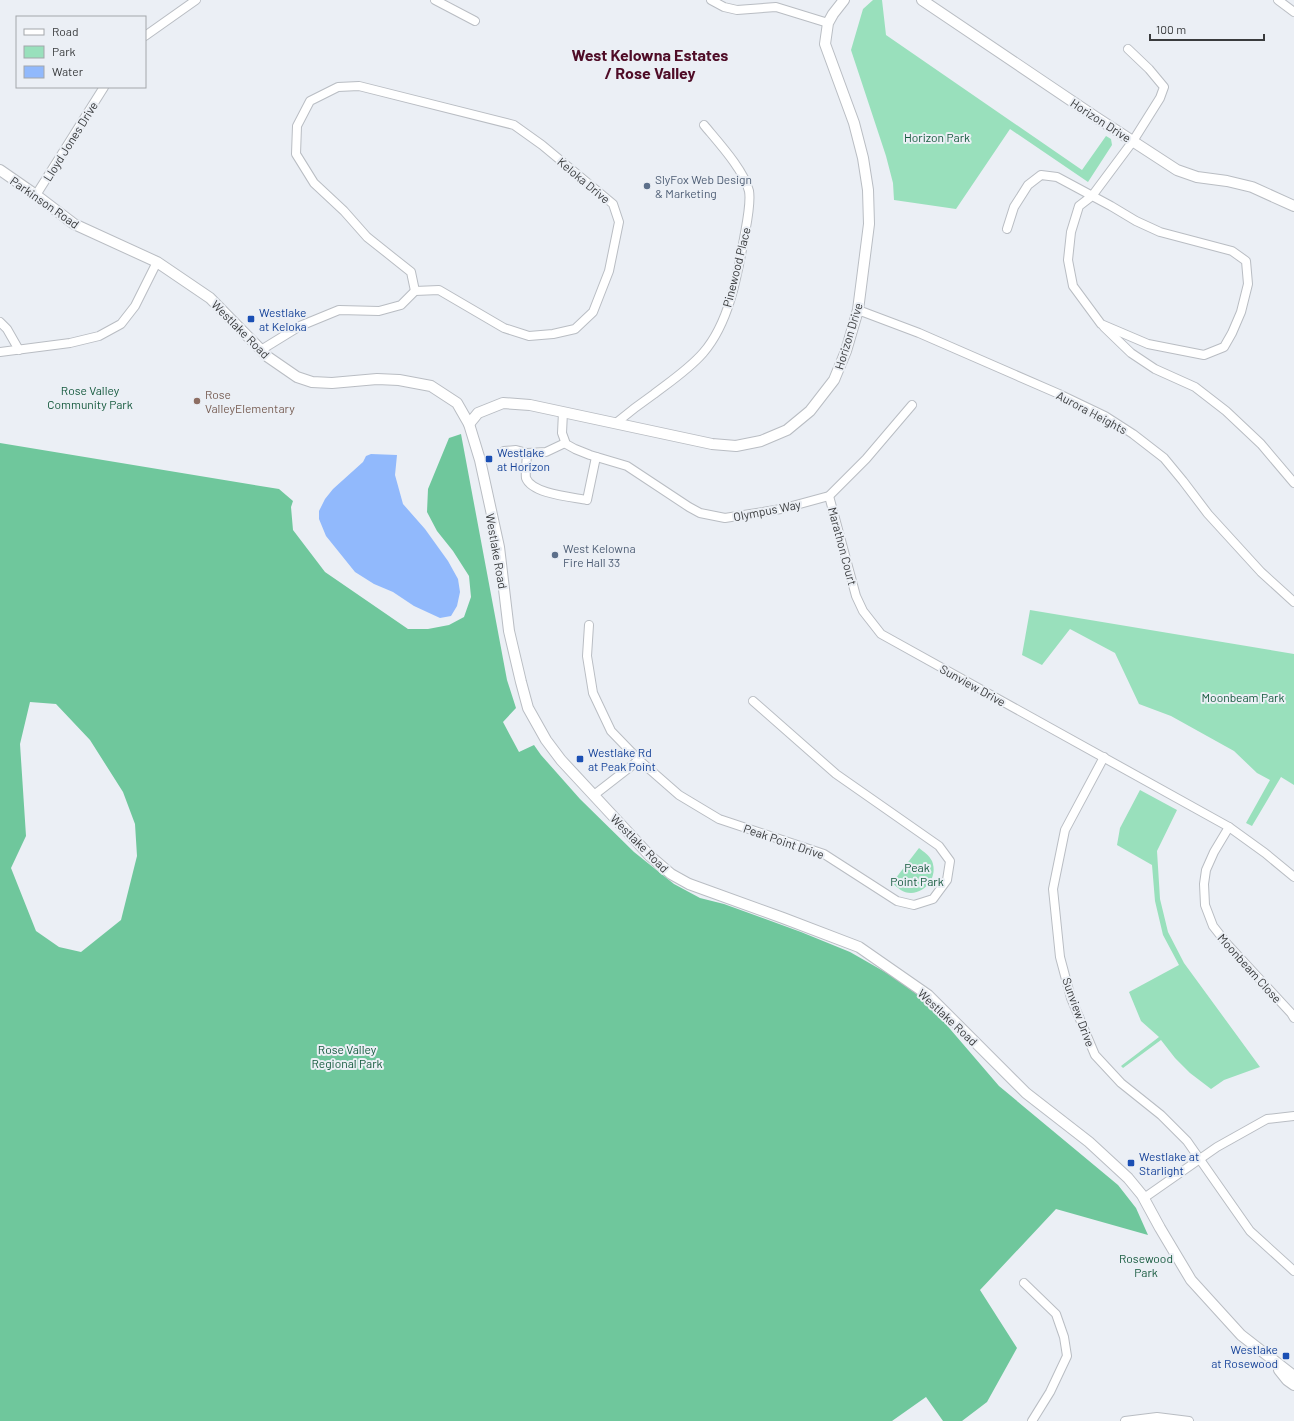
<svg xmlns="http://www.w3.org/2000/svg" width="1294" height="1421" viewBox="0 0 1294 1421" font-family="Barlow,sans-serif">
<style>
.green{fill:#99e0bc}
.forest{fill:#6fc79c;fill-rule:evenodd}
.water{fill:#91b9fc}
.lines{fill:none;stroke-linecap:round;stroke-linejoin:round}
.minor-casing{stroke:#b9bdc3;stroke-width:10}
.tertiary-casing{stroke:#b9bdc3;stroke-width:12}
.minor{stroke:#fff;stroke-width:8}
.tertiary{stroke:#fff;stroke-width:10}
.service-dot{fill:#5c6f8a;stroke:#ebeff5;stroke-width:1.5}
.transit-dot{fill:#1a4fb4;stroke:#ebeff5;stroke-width:1.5}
.education-dot{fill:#8d6e63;stroke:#ebeff5;stroke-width:1.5}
.labels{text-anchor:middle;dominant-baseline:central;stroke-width:4;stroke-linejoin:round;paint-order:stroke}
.street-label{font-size:12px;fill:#393b3d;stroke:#ebeff5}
.park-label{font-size:12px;fill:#15593d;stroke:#ebeff5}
.service-label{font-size:12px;fill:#4e5e75;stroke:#ebeff5;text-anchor:start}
.transit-label{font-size:12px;fill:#164399;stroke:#ebeff5;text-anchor:start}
.education-label{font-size:12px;fill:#785e54;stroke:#ebeff5;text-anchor:start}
.district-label{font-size:16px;font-weight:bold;fill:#4f0c27;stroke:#ebeff5}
</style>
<rect width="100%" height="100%" fill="#ebeff5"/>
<g class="green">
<path d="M 873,0 L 882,0 L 886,35 L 1082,170 L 1106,136 L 1111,139 L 1112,145 L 1088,182 L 1010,129 L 956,209 L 894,200 L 893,183 L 886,156 L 851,50 L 863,9 Z"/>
<path d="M 1030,610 L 1294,654 L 1294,785 L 1281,777 L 1252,826 L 1246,823 L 1270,780 L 1257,773 L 1234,751 L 1171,716 L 1139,704 L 1115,653 L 1070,629 L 1042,665 L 1022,655 Z"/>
<path d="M 1140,790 L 1177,810 L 1157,851 L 1160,899 L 1168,932 L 1184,963 L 1260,1067 L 1224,1080 L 1211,1089 L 1190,1073 L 1175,1058 L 1161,1040 L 1123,1068 L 1121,1066 L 1159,1037 L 1141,1021 L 1129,992 L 1179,965 L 1163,935 L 1155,901 L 1152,865 L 1117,845 L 1120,828 Z"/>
<path d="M 919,848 C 924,852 929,855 932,861 C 938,876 927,892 911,893 C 903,893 898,888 892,883 Z"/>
</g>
<path class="forest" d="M 461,434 L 507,680 L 516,708 L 503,722 L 519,752 L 534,745 L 541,755 L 580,799 L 634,852 L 674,884 L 700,898 L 724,904 L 801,932 L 850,952 L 892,976 L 926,1001 L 999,1086 L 1118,1185 L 1136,1208 L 1148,1235 L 1056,1209 L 980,1290 L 1017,1348 L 987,1402 L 962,1421 L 943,1421 L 926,1397 L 892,1421 L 0,1421 L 0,443 L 279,489 L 293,501 L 291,507 L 293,530 L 325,572 L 408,629 L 428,629 L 449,625 L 464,617 L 471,597 L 469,576 L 453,551 L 437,531 L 427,512 L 428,489 L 449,438 ZM 30,702 L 56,704 L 90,740 L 123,792 L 135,824 L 137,856 L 121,920 L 81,952 L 59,947 L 36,931 L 11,868 L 26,836 L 20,744 Z"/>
<path class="water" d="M 371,454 L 397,455 L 395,475 L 403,504 L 425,529 L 448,561 L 458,579 L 460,592 L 457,606 L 451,616 L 440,618 L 414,606 L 393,592 L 374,584 L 355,572 L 326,536 L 319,519 L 319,511 L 325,499 L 333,489 L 363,462 L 366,456 Z"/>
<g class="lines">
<defs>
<g id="minor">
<path d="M 435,0 L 475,21"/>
<path d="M 711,0 L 724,7 L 737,10 L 776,7 L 828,23"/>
<path d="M 1278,0 L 1294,12"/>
<path d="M 145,36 L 196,0"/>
<path d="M 359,86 L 514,125 L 542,145 L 613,204 L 619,222 L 609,271 L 593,312 L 575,329 L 553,334 L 529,336 L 504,328 L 439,290 L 415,291 L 411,272 L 367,237 L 344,211 L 314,183 L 296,154 L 297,126 L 310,101 L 338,87 Z"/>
<path d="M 36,195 L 104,87"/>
<path d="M 1007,229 L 1014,207 L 1028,185 L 1041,175 L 1057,177 L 1111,206 L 1136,221 L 1160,232 L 1232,251 L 1246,261 L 1248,284 L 1241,312 L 1232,333 L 1224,347 L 1204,355 L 1148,344 L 1101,324 L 1073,286 L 1068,260 L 1071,232 L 1079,206 L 1092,196 L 1133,141 L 1160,98 L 1164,87 L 1149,69 L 1128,49"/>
<path d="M 858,310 L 919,333 L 1059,394 L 1105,416 L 1133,434 L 1164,458 L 1183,481 L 1208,514 L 1261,572 L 1294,602"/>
<path d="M 0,322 L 7,329 L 19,350"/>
<path d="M 1104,327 L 1131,353 L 1155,369 L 1195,387 L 1226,411 L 1261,444 L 1294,483"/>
<path d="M 261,350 L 300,326 L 339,310 L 379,311 L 401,305 L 415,291"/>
<path d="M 0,352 L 70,343 L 99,336 L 121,324 L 135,306 L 157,262"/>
<path d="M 563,412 L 562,433 L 566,444 L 575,449 L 590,455 L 627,466 L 689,507 L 700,513 L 725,518 L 781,509 L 829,496 L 866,459 L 912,405"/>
<path d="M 616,423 C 628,413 641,403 654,394 C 671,381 689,369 703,353 C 730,322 738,272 745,233 C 747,222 751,202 749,191 C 744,170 718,142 704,125"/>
<path d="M 504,451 L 516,450 L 527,453 C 527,459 525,473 526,478 C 532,494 572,497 587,500 L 596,457"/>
<path d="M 527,453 L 546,452 L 565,443"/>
<path d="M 829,496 L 856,596 L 863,611 L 881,634 L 1229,827 L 1265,853 L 1294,877"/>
<path d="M 589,625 L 587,656 L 593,693 L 611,731 L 639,760 L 679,795 L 719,819 L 824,854 L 897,901 L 914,905 L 933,899 L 947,880 L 950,861 L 939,846 L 836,774 L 753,701"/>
<path d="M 1104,757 L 1065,830 L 1053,889 L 1060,957 L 1071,998 L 1095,1055 L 1121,1083 L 1161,1115 L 1187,1141 L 1250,1231 L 1294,1271"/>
<path d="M 594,795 L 639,760"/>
<path d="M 1229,827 L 1214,852 L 1206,870 L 1204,884 L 1205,905 L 1213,926 L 1228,945 L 1291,1013 L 1294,1018"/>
<path d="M 1144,1198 L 1217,1147 L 1267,1119 L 1294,1116"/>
<path d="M 1024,1283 L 1056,1314 L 1064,1337 L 1067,1356 L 1050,1392 L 1032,1421"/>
<path d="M 1125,1421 L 1157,1417 L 1189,1421"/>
</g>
<g id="tertiary">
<path d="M 922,0 L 1094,116 L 1177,170 L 1197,177 L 1227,181 L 1252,187 L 1294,206"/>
<path d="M 0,170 L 36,195 L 74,224 L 157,262 L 210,298 L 268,357 L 297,377 L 312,382 L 332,383 L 377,379 L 399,380 L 431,386 L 457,403 L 469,424 L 480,460 L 499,547 L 509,631 L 521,682 L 528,708 L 546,740 L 561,760 L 650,856 L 671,874 L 689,884 L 783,918 L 859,947 L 928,995 L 1026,1093 L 1089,1142 L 1128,1178 L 1142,1195 L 1160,1228 L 1191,1280 L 1241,1335 L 1294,1376"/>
<path d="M 469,424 L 478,413 L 503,403 L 530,405 L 712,444 L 736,446 L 761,441 L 787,430 L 810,411 L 834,380 L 846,351 L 858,310 L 869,224 L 868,190 L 863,158 L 854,123 L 825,44 L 828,23 L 833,14 L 844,0"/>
<path d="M 1279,1370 L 1287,1380 L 1294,1385"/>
</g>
</defs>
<use href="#minor" class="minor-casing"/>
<use href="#tertiary" class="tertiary-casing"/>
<use href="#minor" class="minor"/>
<use href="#tertiary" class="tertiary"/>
</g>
<g class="service-dot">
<circle cx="647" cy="186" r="4"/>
<circle cx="555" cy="555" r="4"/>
</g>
<g class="transit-dot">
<rect x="247" y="315" width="8" height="8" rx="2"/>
<rect x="485" y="455" width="8" height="8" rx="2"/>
<rect x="576" y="755" width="8" height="8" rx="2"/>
<rect x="1127" y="1159" width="8" height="8" rx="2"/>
<rect x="1282" y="1352" width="8" height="8" rx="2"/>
</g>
<circle class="education-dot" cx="197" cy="401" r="4"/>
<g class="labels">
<g class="street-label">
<text transform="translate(1101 120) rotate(33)">Horizon Drive</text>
<text transform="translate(70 141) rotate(-58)">Lloyd Jones Drive</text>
<text transform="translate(584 180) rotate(40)">Keloka Drive</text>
<text transform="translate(45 202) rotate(35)">Parkinson Road</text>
<text transform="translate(736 267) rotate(-76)">Pinewood Place</text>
<text transform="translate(241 329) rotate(45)">Westlake Road</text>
<text transform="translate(848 336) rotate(-73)">Horizon Drive</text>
<text transform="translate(1092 412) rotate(28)">Aurora Heights</text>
<text transform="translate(767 510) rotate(-11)">Olympus Way</text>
<text transform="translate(843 546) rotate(75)">Marathon Court</text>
<text transform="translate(497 551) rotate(80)">Westlake Road</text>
<text transform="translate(973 685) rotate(29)">Sunview Drive</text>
<text transform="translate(784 841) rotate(19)">Peak Point Drive</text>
<text transform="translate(640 843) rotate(45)">Westlake Road</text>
<text transform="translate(1250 968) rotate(48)">Moonbeam Close</text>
<text transform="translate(1079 1012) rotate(70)">Sunview Drive</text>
<text transform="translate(948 1017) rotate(43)">Westlake Road</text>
</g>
<g class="park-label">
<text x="937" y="137">Horizon Park</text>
<text x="90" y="390">Rose Valley<tspan x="90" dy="14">Community Park</tspan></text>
<text x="1243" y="697">Moonbeam Park</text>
<text x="917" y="867">Peak<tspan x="917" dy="14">Point Park</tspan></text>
<text x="347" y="1049">Rose Valley<tspan x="347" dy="14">Regional Park</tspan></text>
<text x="1146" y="1258">Rosewood<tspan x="1146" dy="14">Park</tspan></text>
</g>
<g class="service-label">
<text x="655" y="179">SlyFox Web Design<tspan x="655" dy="14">&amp; Marketing</tspan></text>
<text x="563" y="548">West Kelowna<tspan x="563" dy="14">Fire Hall 33</tspan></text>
</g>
<g class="transit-label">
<text x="259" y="312">Westlake<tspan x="259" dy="14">at Keloka</tspan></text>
<text x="497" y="452">Westlake<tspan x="497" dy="14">at Horizon</tspan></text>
<text x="588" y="752">Westlake Rd<tspan x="588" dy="14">at Peak Point</tspan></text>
<text x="1139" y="1156">Westlake at<tspan x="1139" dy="14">Starlight</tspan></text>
<text x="1278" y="1349" text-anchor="end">Westlake<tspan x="1278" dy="14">at Rosewood</tspan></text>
</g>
<g class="education-label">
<text x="205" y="394">Rose<tspan x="205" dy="14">ValleyElementary</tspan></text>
</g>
<g class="district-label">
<text x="650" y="54">West Kelowna Estates<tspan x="650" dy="18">/ Rose Valley</tspan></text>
</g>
</g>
<rect x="16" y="16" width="130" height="72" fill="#ebeff5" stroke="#a4a7ab"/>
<rect x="24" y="29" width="20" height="6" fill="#ffffff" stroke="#a4a7ab"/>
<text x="52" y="36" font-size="12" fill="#393b3d">Road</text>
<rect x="24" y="46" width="20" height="12" fill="#99e0bc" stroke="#a4a7ab"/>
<text x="52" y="56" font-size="12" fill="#393b3d">Park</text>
<rect x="24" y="66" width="20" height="12" fill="#91b9fc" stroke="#a4a7ab"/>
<text x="52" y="76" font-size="12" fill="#393b3d">Water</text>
<path d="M1150 34v6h114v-6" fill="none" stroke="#393b3d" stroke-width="2"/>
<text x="1156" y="34" font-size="12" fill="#393b3d" stroke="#ebeff5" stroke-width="3" paint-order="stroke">100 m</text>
</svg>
